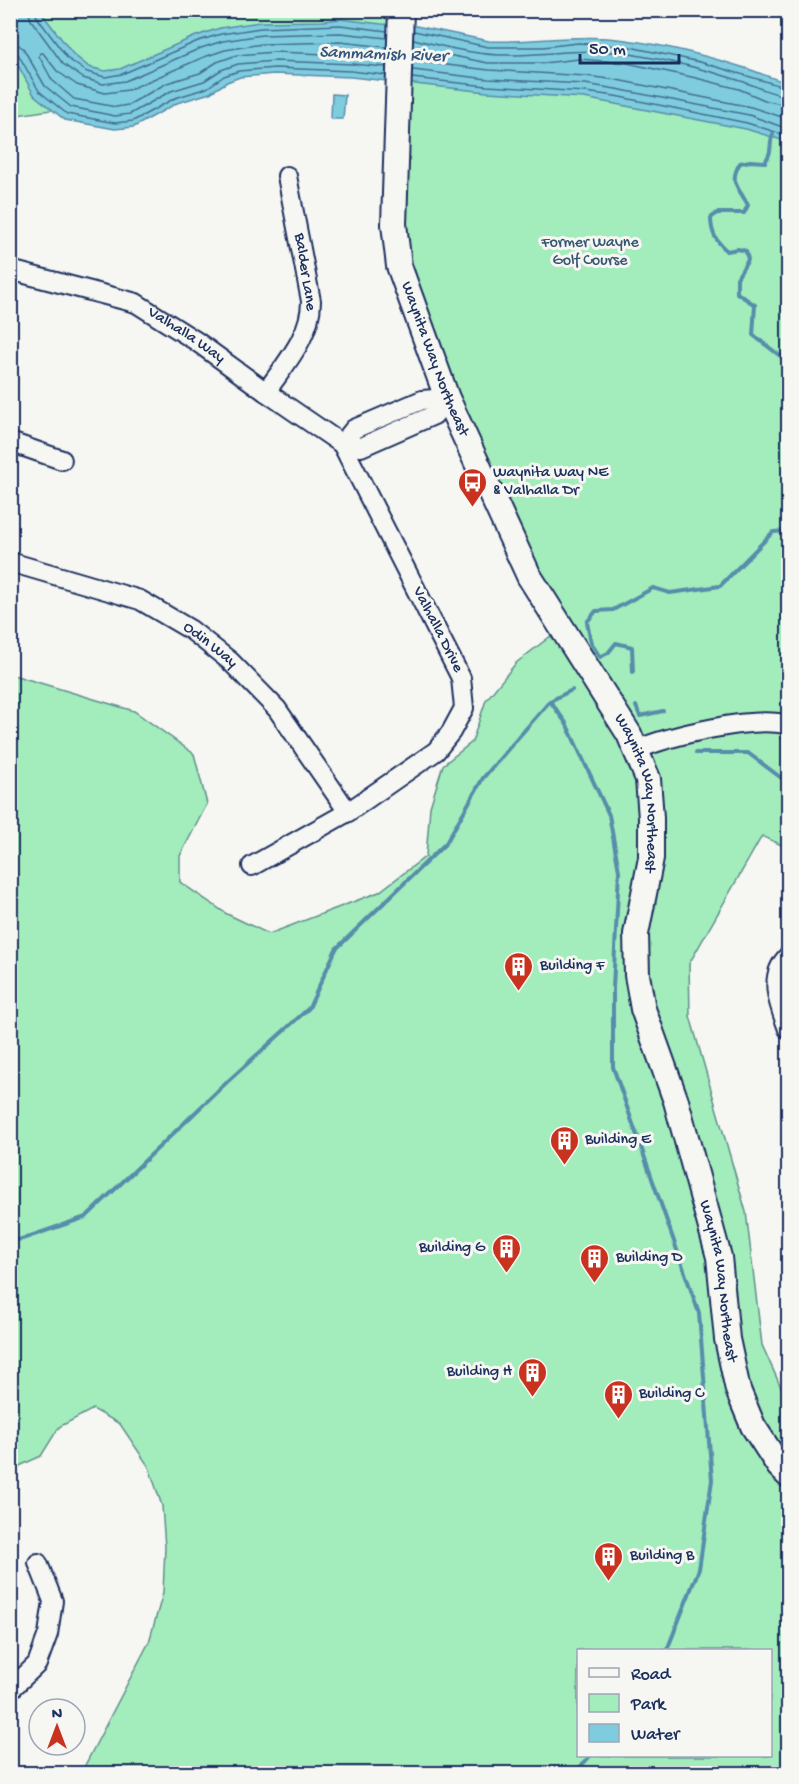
<svg xmlns="http://www.w3.org/2000/svg" width="799" height="1784" viewBox="0 0 799 1784" font-family="'Gochi Hand',sans-serif">
<style>
.green{fill:#a3ecbb;stroke:#5f8e8c;stroke-width:1.5;fill-rule:evenodd}
.water{fill:#7fccde;stroke:#578dab;stroke-width:1.5}
.lines{fill:none;stroke-linecap:round;stroke-linejoin:round}
.shore{stroke:#436e91;stroke-width:1.5}
.stream{stroke:#578dab;stroke-width:4}
.minor-casing{stroke:#1b2f5e;stroke-width:22}
.major-casing{stroke:#1b2f5e;stroke-width:28}
.minor{stroke:#f6f6f2;stroke-width:18}
.major{stroke:#f6f6f2;stroke-width:24}
.labels{text-anchor:middle;dominant-baseline:central;stroke-width:6;stroke-linejoin:round;paint-order:stroke}
.park-label{font-size:16px;fill:#365571;stroke:#f6f6f2}
.street-label{font-size:16px;fill:#1b2f5e;stroke:#f6f6f2}
.poi-label{font-size:16px;fill:#1b2f5e;stroke:#f6f6f2;text-anchor:start}
.water-label{font-size:18px;font-style:italic;fill:#34567e;stroke:#f6f6f2}
</style>
<rect width="100%" height="100%" fill="#f6f6f2"/>
<filter id="ink" filterUnits="userSpaceOnUse"><feTurbulence type="fractalNoise" baseFrequency=".0167" numOctaves="2"/><feDisplacementMap in="SourceGraphic" scale="12" xChannelSelector="R" yChannelSelector="G"/><feConvolveMatrix kernelMatrix="1 2 1 2 8 2 1 2 1" color-interpolation-filters="sRGB"/></filter>
<g filter="url(#ink)">
<g class="green">
<path d="M 11,11 L 404,11 L 404,53 L 327,54 L 105,102 L 11,116 Z"/>
<path d="M 404,56 L 788,94 L 788,725 L 781,738 L 788,743 L 788,848 L 762,836 L 689,964 L 690,1016 L 746,1212 L 762,1345 L 788,1403 L 788,1773 L 81,1773 L 149,1642 L 163,1593 L 165,1547 L 162,1506 L 149,1467 L 120,1424 L 93,1409 L 59,1427 L 41,1456 L 11,1470 L 10,674 L 134,711 L 194,754 L 207,804 L 180,856 L 180,882 L 227,914 L 269,934 L 379,892 L 426,856 L 430,807 L 443,765 L 472,742 L 486,700 L 516,663 L 561,628 L 399,266 ZM 578,1650 L 770,1650 L 770,1756 L 578,1756 Z"/>
</g>
<g class="water">
<path d="M 11,10 L 40,11 L 73,54 L 89,67 L 105,71 L 120,69 L 196,36 L 220,28 L 260,22 L 323,21 L 340,19 L 381,24 L 416,26 L 489,41 C 528,43 568,35 607,38 C 653,42 701,54 745,68 C 760,73 774,79 788,83 L 788,142 L 746,129 L 584,98 L 487,92 L 351,77 L 274,74 L 240,77 L 227,82 L 210,93 L 177,103 L 134,127 L 115,129 L 65,120 L 34,95 L 11,52 Z"/>
<path d="M 332,94 L 345,95 L 343,119 L 331,119 Z"/>
</g>
<g class="lines">
<g class="shore">
<path d="M 28,10 L 31,20 L 63,64 L 83,78 L 103,84 L 125,81 L 201,48 L 223,41 L 262,35 L 340,33 L 387,38"/>
<path d="M 36,10 L 36,15 L 42,24 L 68,59 L 87,72 L 105,77 L 122,74 L 198,41 L 221,34 L 261,28 L 340,25 L 387,31"/>
<path d="M 414,31 L 488,47 L 543,47 L 578,43 L 630,47 L 700,62 L 788,88"/>
<path d="M 414,39 C 441,46 471,54 499,55 C 543,56 586,47 630,54 C 667,60 705,69 741,81 C 757,86 772,95 788,96"/>
<path d="M 10,43 L 17,44 L 23,48 L 45,86 L 71,107 L 115,116 L 130,114 L 171,91 L 204,81 L 221,70 L 238,64 L 275,61 L 352,64 L 386,67"/>
<path d="M 413,48 L 488,63 L 544,63 L 579,59 L 627,63 L 696,78 L 739,89 L 767,101 L 788,105"/>
<path d="M 10,51 L 18,54 L 39,91 L 67,114 L 115,123 L 133,121 L 175,98 L 207,88 L 224,76 L 239,71 L 275,68 L 351,71 L 385,75"/>
<path d="M 386,58 L 352,55 L 275,52 L 237,55 L 217,62 L 200,73 L 167,83 L 128,105 L 116,107 L 74,99 L 52,80 L 39,56 L 40,53 L 43,53 L 57,71 L 77,85 L 105,93 L 128,90 L 204,57 L 225,50 L 262,44 L 340,42 L 386,47"/>
<path d="M 413,61 L 489,70 L 586,76 L 617,80 L 751,107 L 788,119"/>
<path d="M 413,70 L 488,79 L 585,84 L 616,89 L 749,115 L 788,129"/>
<path d="M 412,78 L 487,86 L 585,92 L 615,96 L 747,123 L 788,136"/>
</g>
<g class="stream">
<path d="M 773,134 C 768,145 774,149 765,162 L 750,161 L 740,163 C 728,182 739,188 748,205 L 744,213 L 717,213 L 711,218 C 711,233 716,241 727,251 L 738,249 L 746,251 L 748,260 L 737,278 L 737,293 L 755,305 L 753,335 L 788,362"/>
<path d="M 633,672 L 632,647 L 616,643 L 608,653 L 600,657 L 591,643 L 587,622 L 596,611 L 613,610 L 653,588 L 670,593 L 720,586 L 773,532 L 788,531"/>
<path d="M 550,701 L 566,723 L 609,815 L 619,871 L 613,988 L 613,1067 L 699,1313 L 712,1480 L 699,1569 L 667,1650"/>
<path d="M 636,706 L 640,716 L 663,711"/>
<path d="M 696,753 L 748,753 L 788,783"/>
<path d="M 10,1241 L 22,1239 L 86,1217 L 227,1082 L 309,1008 L 336,949 L 446,843 L 483,778 L 550,701 L 572,690"/>
<path d="M 574,1774 L 590,1756"/>
</g>
<defs>
<g id="minor">
<path id="s1" d="M 10,270 L 136,303 L 196,341 L 266,392 L 342,444 L 361,447 L 434,415 L 447,398"/>
<path d="M 266,392 C 285,364 311,336 311,301 L 287,176"/>
<path d="M 10,442 L 62,460"/>
<path d="M 342,444 L 354,429 L 422,400 L 447,398"/>
<path id="s2" d="M 10,562 L 140,600 L 191,630 L 230,661 L 277,709 L 348,812"/>
<path d="M 636,750 C 669,736 754,715 788,725"/>
<path d="M 252,866 L 348,812 L 436,751 L 451,732 L 464,708 L 461,678 L 342,444"/>
<path d="M 788,956 C 767,977 779,1005 788,1029"/>
<path d="M 10,1690 L 37,1664 L 48,1634 L 53,1601 L 38,1563"/>
</g>
<g id="major">
<path id="s3" d="M 401,10 L 394,224 L 399,266 L 447,398 L 529,576 L 629,734 L 648,779 L 651,818 L 651,858 L 636,934 L 637,975 L 643,1009 L 676,1101 L 719,1257 L 727,1339 L 738,1390 L 753,1426 L 779,1466 L 788,1475"/>
</g>
</defs>
<use href="#minor" class="minor-casing"/>
<use href="#major" class="major-casing"/>
<use href="#minor" class="minor"/>
<use href="#major" class="major"/>
</g>
</g>
<defs>
<symbol id="bus-pin" viewBox="-11 -11 22 30"><path d="M0 17L-7.5 6A9.5 9.5 0 1 1 7.5 6Z" fill="#c8321e" stroke="#f6f6f2"/><path d="M-5-6H5V4H4V6H2V4H-2V6H-4V4H-5ZM-3.5-4V0h7V-4ZM-3.5 1.2v1.5H-2V1.2ZM2 1.2v1.5H3.5V1.2Z" fill="#fff"/></symbol>
<symbol id="building-pin" viewBox="-11 -11 22 30"><path d="M0 17L-7.5 6A9.5 9.5 0 1 1 7.5 6Z" fill="#c8321e" stroke="#f6f6f2"/><path d="M-4-6H4V6H1V3H-1V6H-4ZM-2.5-4.3h1.7v1.8h-1.7ZM.8-4.3h1.7v1.8H.8ZM-2.5-1h1.7V.8h-1.7ZM.8-1h1.7V.8H.8Z" fill="#fff"/></symbol>
</defs>
<g fill-rule="evenodd">
<use href="#bus-pin" x="456" y="466" width="33" height="45"/>
<use href="#building-pin" x="502" y="950" width="33" height="45"/>
<use href="#building-pin" x="548" y="1124" width="33" height="45"/>
<use href="#building-pin" x="490" y="1232" width="33" height="45"/>
<use href="#building-pin" x="578" y="1242" width="33" height="45"/>
<use href="#building-pin" x="516" y="1356" width="33" height="45"/>
<use href="#building-pin" x="602" y="1378" width="33" height="45"/>
<use href="#building-pin" x="592" y="1540" width="33" height="45"/>
</g>
<g class="labels">
<g class="park-label">
<text x="590" y="243">Former Wayne<tspan x="590" dy="18">Golf Course</tspan></text>
</g>
<g class="street-label">
<text transform="translate(304 272) rotate(81)">Balder Lane</text>
<text stroke="none"><textPath href="#s1" startOffset="190">Valhalla Way</textPath></text>
<text stroke="none"><textPath href="#s3" startOffset="356">Waynita Way Northeast</textPath></text>
<text transform="translate(437 630) rotate(63)">Valhalla Drive</text>
<text stroke="none"><textPath href="#s2" startOffset="219">Odin Way</textPath></text>
<text stroke="none"><textPath href="#s3" startOffset="840">Waynita Way Northeast</textPath></text>
<text stroke="none"><textPath href="#s3" startOffset="1344">Waynita Way Northeast</textPath></text>
</g>
<g class="poi-label">
<text x="493" y="473">Waynita Way NE<tspan x="493" dy="18">&amp; Valhalla Dr</tspan></text>
<text x="540" y="966">Building F</text>
<text x="585" y="1140">Building E</text>
<text x="485" y="1248" text-anchor="end">Building G</text>
<text x="616" y="1258">Building D</text>
<text x="512" y="1372" text-anchor="end">Building H</text>
<text x="639" y="1394">Building C</text>
<text x="630" y="1556">Building B</text>
</g>
<g class="water-label">
<text transform="translate(383 55) rotate(2)">Sammamish River</text>
</g>
</g>
<rect width="799" height="1784" fill="none" stroke="#f6f6f2" stroke-width="36"/>
<rect x="18" y="18" width="763" height="1748" fill="none" stroke="#1b2f5e" stroke-width="2" filter="url(#ink)"/>
<rect x="577" y="1649" width="195" height="108" fill="#f6f6f2" stroke="#9ea6b7" stroke-width="1.5"/>
<rect x="589" y="1668" width="30" height="9" fill="#f6f6f2" stroke="#9ea6b7" stroke-width="1.5"/>
<text x="631" y="1679" font-size="18" fill="#1b2f5e">Road</text>
<rect x="589" y="1694" width="30" height="18" fill="#a3ecbb" stroke="#9ea6b7" stroke-width="1.5"/>
<text x="631" y="1709" font-size="18" fill="#1b2f5e">Park</text>
<rect x="589" y="1724" width="30" height="18" fill="#7fccde" stroke="#9ea6b7" stroke-width="1.5"/>
<text x="631" y="1739" font-size="18" fill="#1b2f5e">Water</text>
<g transform="translate(57 1727)"><circle r="28" fill="#f6f6f2" stroke="#9ea6b7" stroke-width="1.5"/>
<path d="M0-4.5L10 22L0 15L-10 22Z" fill="#c8321e"/>
<text y="-9" font-size="16" font-weight="bold" text-anchor="middle" fill="#1b2f5e">N</text>
</g>
<path d="M580 54v9h99v-9" fill="none" stroke="#1b2f5e" stroke-width="3"/>
<text x="589" y="54" font-size="18" fill="#1b2f5e" stroke="#f6f6f2" stroke-width="4.5" paint-order="stroke">50 m</text>
</svg>
